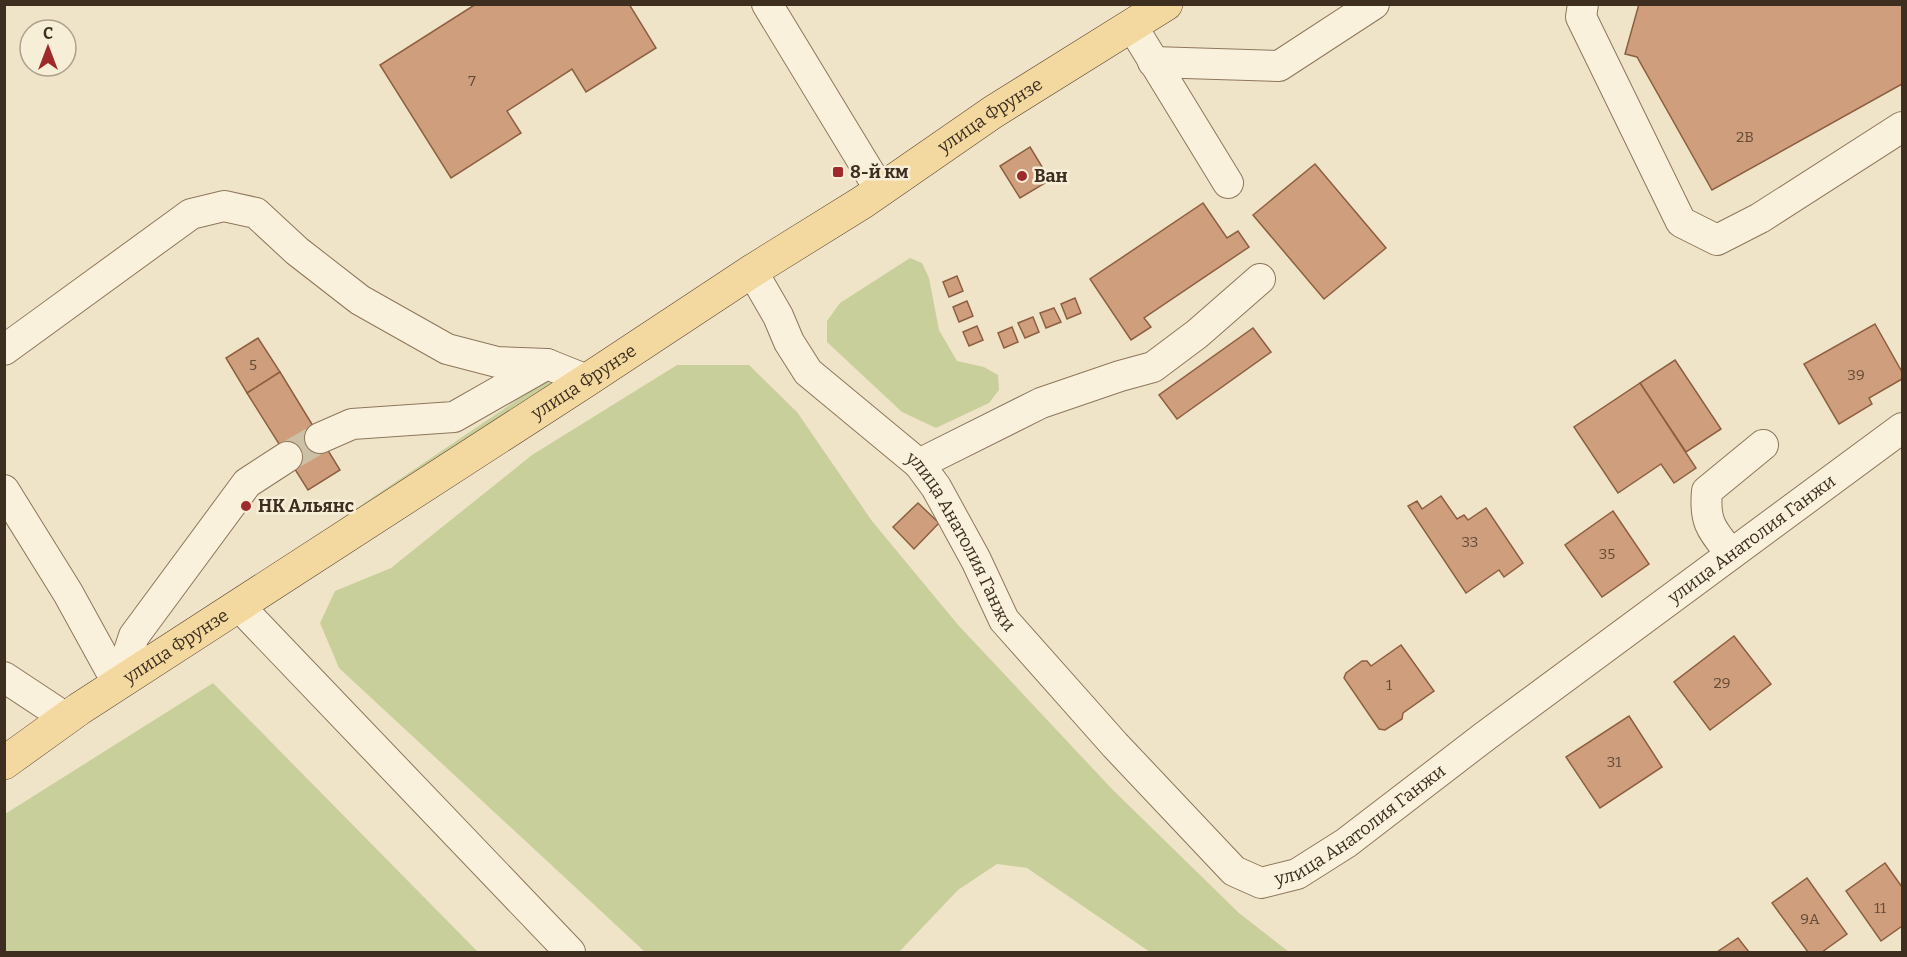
<svg xmlns="http://www.w3.org/2000/svg" width="1907" height="957" viewBox="0 0 1907 957" font-family="Bitter,serif">
<style>
.green{fill:#c9cf9b}
.building{fill:#cf9f7d;stroke:#8d5f41;stroke-width:1.5}
.lines{fill:none;stroke-linecap:round;stroke-linejoin:round}
.minor-tunnel{stroke:#ccc0a6;stroke-width:30;stroke-dasharray:30 15;stroke-linecap:butt}
.minor-casing{stroke:#8d765c;stroke-width:32}
.major-casing{stroke:#5b4430;stroke-width:34}
.minor{stroke:#faf1dc;stroke-width:30}
.major{stroke:#f3d9a0;stroke-width:33}
.poi-dot{fill:#9e2a2b;stroke:#f7eed8;stroke-width:2}
.labels{text-anchor:middle;dominant-baseline:central;stroke-width:5;stroke-linejoin:round;paint-order:stroke}
.number-label{font-size:15px;fill:#624a37}
.street-label{font-size:18px;fill:#3d2e20;stroke:#f7eed8}
.poi-label{font-size:18px;font-weight:bold;fill:#3d2e20;stroke:#f7eed8;text-anchor:start}
</style>
<rect width="100%" height="100%" fill="#f0e4c8"/>
<g class="green">
<path d="M 910,258 L 922,263 L 929,278 L 939,330 L 957,361 L 984,367 L 998,375 L 999,390 L 989,403 L 936,428 L 902,412 L 827,342 L 827,321 L 840,303 Z"/>
<path d="M 677,365 L 749,365 L 797,412 L 872,521 L 959,626 L 1113,790 L 1239,913 L 1289,952 L 1150,952 L 1027,868 L 997,864 L 958,890 L 899,952 L 645,952 L 339,668 L 320,623 L 335,591 L 391,568 L 532,455 Z"/>
<path d="M 554,375 L 560,380 L 237,589 Z"/>
<path d="M 213,683 L 478,952 L 5,952 L 5,814 Z"/>
</g>
<g class="building">
<path d="M 476,4 L 629,4 L 656,48 L 586,92 L 572,69 L 507,111 L 521,133 L 451,178 L 380,65 Z"/>
<path d="M 1639,4 L 1902,4 L 1902,84 L 1712,190 L 1637,57 L 1625,54 Z"/>
<path d="M 1030,147 L 1050,180 L 1020,198 L 1000,166 Z"/>
<path d="M 1315,164 L 1386,248 L 1324,299 L 1253,215 Z"/>
<path d="M 1203,203 L 1227,238 L 1238,231 L 1249,247 L 1144,318 L 1151,327 L 1131,340 L 1090,279 Z"/>
<path d="M 957,276 L 963,291 L 949,297 L 943,282 Z"/>
<path d="M 1075,298 L 1081,313 L 1067,319 L 1061,304 Z"/>
<path d="M 967,301 L 973,316 L 959,322 L 953,307 Z"/>
<path d="M 1054,308 L 1061,322 L 1046,328 L 1040,313 Z"/>
<path d="M 1033,317 L 1039,332 L 1025,338 L 1018,323 Z"/>
<path d="M 1875,324 L 1902,372 L 1902,379 L 1869,398 L 1872,404 L 1839,424 L 1804,364 Z"/>
<path d="M 977,326 L 983,340 L 969,346 L 963,332 Z"/>
<path d="M 1012,327 L 1018,342 L 1004,348 L 998,333 Z"/>
<path d="M 1253,328 L 1271,352 L 1177,419 L 1159,395 Z"/>
<path d="M 258,338 L 280,372 L 247,393 L 226,358 Z"/>
<path d="M 1675,360 L 1721,429 L 1686,452 L 1640,383 Z"/>
<path d="M 280,372 L 340,470 L 308,490 L 247,393 Z"/>
<path d="M 1640,383 L 1696,468 L 1674,483 L 1661,464 L 1618,493 L 1574,427 Z"/>
<path d="M 1441,496 L 1457,519 L 1464,515 L 1468,520 L 1486,508 L 1523,563 L 1504,577 L 1499,570 L 1466,593 L 1408,506 L 1417,501 L 1422,509 Z"/>
<path d="M 918,503 L 939,523 L 914,549 L 893,527 Z"/>
<path d="M 1613,511 L 1649,564 L 1602,597 L 1565,545 Z"/>
<path d="M 1734,636 L 1771,684 L 1710,730 L 1674,682 Z"/>
<path d="M 1401,645 L 1434,691 L 1403,713 L 1402,719 L 1385,730 L 1379,729 L 1344,678 L 1346,673 L 1362,661 L 1367,661 L 1371,666 Z"/>
<path d="M 1629,716 L 1662,767 L 1600,808 L 1566,757 Z"/>
<path d="M 1885,863 L 1902,887 L 1902,926 L 1881,941 L 1846,891 Z"/>
<path d="M 1807,878 L 1847,934 L 1822,952 L 1808,952 L 1772,903 Z"/>
<path d="M 1738,938 L 1749,952 L 1717,952 Z"/>
</g>
<g class="lines">
<path class="minor-tunnel" d="M 287,457 L 320,438"/>
<defs>
<g id="minor">
<path d="M 767,4 L 880,190"/>
<path d="M 1583,4 L 1581,17 L 1681,222 L 1717,240 L 1760,218 L 1902,127"/>
<path d="M 1132,26 L 1228,183"/>
<path d="M 1153,62 L 1279,66 L 1374,4"/>
<path id="s1" d="M 752,271 L 778,316 L 789,342 L 808,372 L 919,464 L 936,487 L 976,560 L 1004,620 L 1115,745 L 1234,871 L 1261,883 L 1297,874 L 1346,843 L 1484,737 L 1902,428"/>
<path d="M 4,350 L 191,214 L 224,206 L 256,213 L 297,251 L 360,300 L 447,349 L 497,362 L 547,364"/>
<path d="M 320,438 L 352,424 L 454,417 L 547,364 L 587,380"/>
<path d="M 919,464 L 1041,403 L 1120,376 L 1153,367 L 1197,334 L 1260,279"/>
<path d="M 4,490 L 68,593 L 118,684"/>
<path d="M 1731,554 C 1712,530 1704,523 1707,491 L 1763,445"/>
<path d="M 239,606 L 570,952"/>
<path d="M 4,677 L 66,718"/>
<path d="M 118,684 L 134,636 L 247,483 L 287,457"/>
</g>
<g id="major">
<path id="s2" d="M 4,763 L 79,709 L 587,380 L 752,271 L 863,202 L 993,112 L 1166,4"/>
</g>
</defs>
<use href="#minor" class="minor-casing"/>
<use href="#major" class="major-casing"/>
<use href="#minor" class="minor"/>
<use href="#major" class="major"/>
</g>
<g class="poi-dot">
<rect x="832" y="166" width="12" height="12" rx="3"/>
<circle cx="1022" cy="176" r="6"/>
<circle cx="246" cy="506" r="6"/>
</g>
<g class="labels">
<g class="number-label">
<text x="472" y="81">7</text>
<text x="1745" y="137">2В</text>
<text x="253" y="365">5</text>
<text x="1856" y="375">39</text>
<text x="1470" y="542">33</text>
<text x="1607" y="554">35</text>
<text x="1722" y="683">29</text>
<text x="1389" y="685">1</text>
<text x="1614" y="762">31</text>
<text x="1880" y="908">11</text>
<text x="1810" y="919">9А</text>
</g>
<g class="street-label">
<text stroke="none"><textPath href="#s2" startOffset="1180">улица Фрунзе</textPath></text>
<text stroke="none"><textPath href="#s2" startOffset="694">улица Фрунзе</textPath></text>
<text stroke="none"><textPath href="#s1" startOffset="1410">улица Анатолия Ганжи</textPath></text>
<text stroke="none"><textPath href="#s1" startOffset="348">улица Анатолия Ганжи</textPath></text>
<text stroke="none"><textPath href="#s2" startOffset="208">улица Фрунзе</textPath></text>
<text stroke="none"><textPath href="#s1" startOffset="924">улица Анатолия Ганжи</textPath></text>
</g>
<g class="poi-label">
<text x="850" y="172">8-й км</text>
<text x="1034" y="176">Ван</text>
<text x="258" y="506">НК Альянс</text>
</g>
</g>
<rect width="1907" height="957" fill="none" stroke="#3d2e20" stroke-width="12"/>
<g transform="translate(48 48)"><circle r="28" fill="#f7eed8" stroke="#ada18e" stroke-width="1.5"/>
<path d="M0-4.5L10 22L0 15L-10 22Z" fill="#9e2a2b"/>
<text y="-9" font-size="16" font-weight="bold" text-anchor="middle" fill="#3d2e20">С</text>
</g>
</svg>
